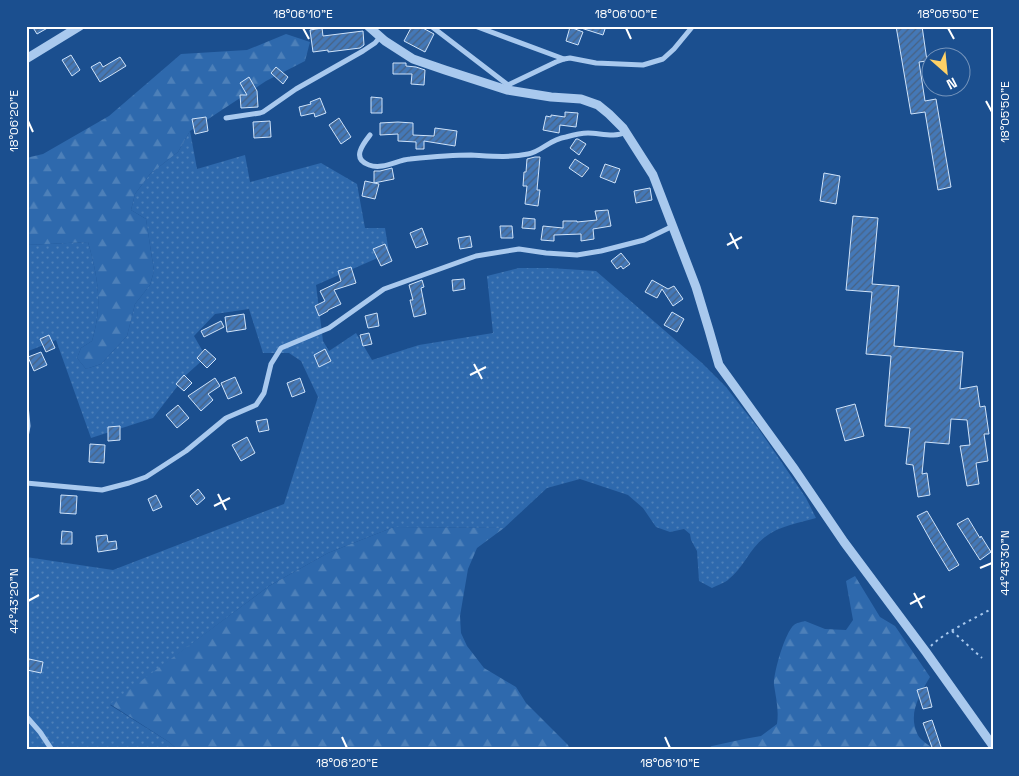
<svg xmlns="http://www.w3.org/2000/svg" width="1019" height="776" viewBox="0 0 1019 776" font-family="'Space Grotesk',sans-serif">
<style>
.grass{fill:url(#grass-dots)}
.forest{fill:url(#forest-firs)}
.building{fill:url(#building-hatch);stroke:#cfe3fa}
.lines{fill:none;stroke-linecap:round;stroke-linejoin:round}
.path{stroke:#a9c9ee;stroke-width:2;stroke-dasharray:2.5 4;stroke-linecap:butt}
.minor{stroke:#a9c9ee;stroke-width:5}
.tertiary{stroke:#a9c9ee;stroke-width:9}
.ticks{fill:none;stroke:#fff;stroke-width:2}
.neatline{fill:none;stroke:#fff;stroke-width:2}
.ticks-label{font-size:12px;text-anchor:middle;fill:#fff}
</style>
<defs>
<pattern id="grass-dots" width="8" height="8" patternUnits="userSpaceOnUse" patternTransform="scale(1.25)"><rect width="8" height="8" fill="#2e69ad"/><path d="M2 2h.1M6 6h.1" fill="none" stroke="#4d80b9" stroke-width="1.8" stroke-linecap="round"/></pattern>
<pattern id="forest-firs" width="22" height="20" patternUnits="userSpaceOnUse" patternTransform="scale(1.25)"><rect width="22" height="20" fill="#2e69ad"/><path d="M5 1l3.5 6h-7zM16 11l3.5 6h-7z" fill="#4d80b9"/></pattern>
<pattern id="building-hatch" width="6" height="6" patternUnits="userSpaceOnUse" patternTransform="scale(1.25)"><rect width="6" height="6" fill="#4478b7"/><path d="M-1 1l2-2M0 6l6-6M5 7l2-2" fill="none" stroke="#486282"/></pattern>
</defs>
<rect width="100%" height="100%" fill="#1b4f8f"/>
<path class="grass" d="M 190,131 L 197,169 L 245,155 L 250,182 L 321,163 L 357,184 L 365,228 L 385,228 L 389,253 L 316,285 L 323,341 L 329,351 L 356,333 L 372,360 L 419,345 L 493,333 L 487,276 L 519,268 L 550,268 L 596,271 L 702,363 L 726,387 L 758,428 L 806,498 L 816,518 C 799,523 779,526 765,537 C 750,548 744,567 729,579 C 725,583 717,585 712,588 L 699,581 L 697,551 L 691,540 L 690,534 L 684,529 L 670,532 L 656,527 L 643,508 L 628,495 L 580,479 L 547,488 L 504,528 L 394,527 L 328,553 L 269,586 L 110,705 L 169,742 L 178,750 L 26,750 L 26,557 L 113,570 L 284,504 L 318,397 L 301,361 L 289,353 L 263,353 L 249,309 L 215,314 L 194,336 L 206,357 L 186,375 L 153,418 L 91,438 L 56,340 L 26,352 L 26,245 L 88,242 C 98,278 103,304 92,341 L 81,348 L 77,358 L 86,369 L 101,364 L 127,336 L 135,304 L 150,285 L 154,271 L 146,219 L 131,210 L 135,194 L 150,174 L 178,152 Z"/>
<g class="forest">
<path d="M 286,34 L 310,42 L 305,61 L 266,81 L 190,131 L 178,152 L 150,174 L 135,194 L 131,210 L 146,219 L 154,271 L 150,285 L 135,304 L 127,336 L 101,364 L 86,369 L 77,358 L 81,348 L 92,341 C 103,304 98,278 88,242 L 26,245 L 26,158 L 43,154 L 109,116 L 181,54 L 247,50 Z"/>
<path d="M 394,527 L 504,528 L 477,548 L 468,569 L 460,616 L 461,633 L 467,646 L 484,668 L 516,687 L 526,703 L 568,745 L 570,750 L 178,750 L 169,742 L 110,704 L 269,586 L 328,553 Z"/>
<path d="M 855,576 L 880,617 L 895,626 L 930,677 C 920,694 908,713 917,733 C 919,739 926,743 931,747 L 931,750 L 705,750 L 712,746 L 744,739 L 761,736 L 777,724 C 779,710 776,698 774,685 C 773,674 785,632 794,625 C 796,623 801,622 805,621 L 825,629 L 846,630 L 853,620 L 846,581 Z"/>
</g>
<g class="building">
<path d="M 32,26 L 51,26 L 37,34 Z"/>
<path d="M 412,26 L 419,26 L 434,34 L 425,52 L 404,41 Z"/>
<path d="M 582,26 L 606,26 L 603,35 L 581,28 Z"/>
<path d="M 896,26 L 922,26 L 927,61 L 919,62 L 925,101 L 936,99 L 951,187 L 938,190 L 925,112 L 911,114 Z"/>
<path d="M 570,27 L 583,32 L 578,45 L 566,41 Z"/>
<path d="M 322,28 L 323,36 L 363,31 L 364,45 L 360,48 L 328,52 L 328,50 L 313,52 L 310,30 Z"/>
<path d="M 71,55 L 80,70 L 72,76 L 62,60 Z"/>
<path d="M 120,57 L 126,66 L 100,82 L 91,67 L 100,62 L 103,67 Z"/>
<path d="M 393,63 L 406,63 L 406,66 L 416,67 L 425,70 L 424,85 L 411,84 L 412,74 L 393,74 Z"/>
<path d="M 276,67 L 288,77 L 283,84 L 271,73 Z"/>
<path d="M 249,77 L 257,91 L 258,107 L 241,108 L 240,95 L 247,95 L 240,83 Z"/>
<path d="M 371,97 L 382,98 L 382,113 L 371,113 Z"/>
<path d="M 320,98 L 326,113 L 315,117 L 314,113 L 301,116 L 299,107 L 311,104 L 310,102 Z"/>
<path d="M 565,112 L 578,113 L 576,127 L 560,125 L 559,133 L 543,130 L 546,116 L 551,117 L 551,115 L 565,117 Z"/>
<path d="M 206,117 L 208,131 L 195,134 L 192,119 Z"/>
<path d="M 339,118 L 351,137 L 341,144 L 329,125 Z"/>
<path d="M 270,121 L 271,137 L 254,138 L 253,122 Z"/>
<path d="M 398,122 L 413,123 L 413,135 L 434,136 L 435,128 L 457,131 L 455,146 L 424,141 L 424,149 L 416,149 L 416,142 L 398,141 L 398,134 L 380,135 L 380,123 Z"/>
<path d="M 576,139 L 578,139 L 586,144 L 579,155 L 570,148 Z"/>
<path d="M 535,157 L 540,157 L 537,190 L 540,190 L 538,206 L 525,204 L 527,186 L 523,186 L 524,172 L 526,172 L 527,159 Z"/>
<path d="M 575,159 L 589,168 L 582,177 L 569,168 Z"/>
<path d="M 605,164 L 620,169 L 615,183 L 600,177 Z"/>
<path d="M 392,168 L 394,179 L 374,183 L 374,171 L 380,171 Z"/>
<path d="M 824,173 L 840,176 L 836,204 L 820,201 Z"/>
<path d="M 365,181 L 379,184 L 375,199 L 362,196 Z"/>
<path d="M 650,188 L 652,200 L 636,203 L 634,191 Z"/>
<path d="M 608,210 L 611,226 L 593,229 L 594,239 L 581,241 L 581,234 L 554,235 L 554,241 L 541,240 L 543,226 L 563,228 L 563,221 L 577,221 L 577,222 L 597,220 L 595,211 Z"/>
<path d="M 853,216 L 878,218 L 872,284 L 899,286 L 894,346 L 963,352 L 960,389 L 977,386 L 980,407 L 985,406 L 989,434 L 984,434 L 988,461 L 976,463 L 979,484 L 967,486 L 960,446 L 970,445 L 967,420 L 951,419 L 949,444 L 925,442 L 922,474 L 927,473 L 930,495 L 918,497 L 913,465 L 906,464 L 910,428 L 885,426 L 891,356 L 866,354 L 872,292 L 846,290 Z"/>
<path d="M 523,218 L 535,219 L 535,229 L 522,228 Z"/>
<path d="M 500,226 L 512,226 L 513,238 L 501,238 Z"/>
<path d="M 422,228 L 428,244 L 416,248 L 410,233 Z"/>
<path d="M 470,236 L 472,247 L 460,249 L 458,238 Z"/>
<path d="M 385,244 L 392,261 L 381,266 L 373,249 Z"/>
<path d="M 621,253 L 630,264 L 623,269 L 621,266 L 617,269 L 611,261 Z"/>
<path d="M 351,267 L 356,283 L 334,290 L 341,304 L 328,310 L 328,311 L 319,316 L 315,306 L 325,301 L 320,291 L 341,281 L 338,271 Z"/>
<path d="M 464,279 L 465,289 L 453,291 L 452,280 Z"/>
<path d="M 422,280 L 424,287 L 421,288 L 426,314 L 414,317 L 410,300 L 413,300 L 409,285 Z"/>
<path d="M 652,280 L 668,289 L 674,286 L 683,299 L 673,306 L 662,289 L 657,298 L 645,292 Z"/>
<path d="M 672,312 L 684,319 L 677,332 L 664,325 Z"/>
<path d="M 377,313 L 379,326 L 368,328 L 365,316 Z"/>
<path d="M 244,314 L 246,329 L 227,332 L 225,317 Z"/>
<path d="M 221,321 L 224,327 L 204,337 L 201,331 Z"/>
<path d="M 369,333 L 372,344 L 363,346 L 360,335 Z"/>
<path d="M 49,335 L 55,348 L 46,352 L 40,339 Z"/>
<path d="M 205,349 L 216,359 L 207,368 L 197,358 Z"/>
<path d="M 325,349 L 331,361 L 319,367 L 314,355 Z"/>
<path d="M 41,352 L 47,365 L 34,371 L 28,357 Z"/>
<path d="M 184,375 L 192,383 L 184,391 L 176,384 Z"/>
<path d="M 235,377 L 242,393 L 228,399 L 221,383 Z"/>
<path d="M 215,378 L 220,386 L 208,394 L 213,400 L 201,411 L 188,396 Z"/>
<path d="M 300,378 L 305,392 L 292,397 L 287,383 Z"/>
<path d="M 855,404 L 864,436 L 845,441 L 836,409 Z"/>
<path d="M 178,405 L 189,418 L 177,428 L 166,415 Z"/>
<path d="M 267,419 L 269,430 L 259,432 L 256,421 Z"/>
<path d="M 120,426 L 120,440 L 108,441 L 108,427 Z"/>
<path d="M 247,437 L 255,453 L 241,461 L 232,445 Z"/>
<path d="M 90,444 L 105,445 L 104,463 L 89,462 Z"/>
<path d="M 198,489 L 205,498 L 197,505 L 190,496 Z"/>
<path d="M 61,495 L 77,496 L 76,514 L 60,513 Z"/>
<path d="M 156,495 L 162,507 L 153,511 L 148,499 Z"/>
<path d="M 927,511 L 959,565 L 949,571 L 932,543 L 917,516 Z"/>
<path d="M 968,518 L 980,538 L 981,536 L 991,552 L 980,560 L 957,524 Z"/>
<path d="M 62,531 L 72,532 L 72,544 L 61,544 Z"/>
<path d="M 107,535 L 108,542 L 116,541 L 117,549 L 98,552 L 96,536 Z"/>
<path d="M 29,659 L 43,662 L 41,673 L 27,670 Z"/>
<path d="M 927,687 L 932,707 L 923,709 L 917,690 Z"/>
<path d="M 932,720 L 942,750 L 933,750 L 923,723 Z"/>
</g>
<g class="lines">
<g class="path">
<path d="M 952,631 L 982,658"/>
<path d="M 931,646 C 946,631 974,619 993,608"/>
</g>
<g class="minor">
<path d="M 431,26 L 508,85"/>
<path d="M 475,26 L 564,59"/>
<path d="M 507,90 L 508,85 L 556,62 L 564,59 L 570,58 L 596,63 L 643,65 L 663,59 L 674,49 L 693,26"/>
<path d="M 226,118 L 260,113 L 263,112 L 296,89 L 363,51 L 375,43 L 380,37"/>
<path d="M 370,135 C 363,144 351,159 369,165 C 383,170 397,160 410,159 C 430,157 451,155 471,155 C 490,156 509,158 528,154 C 541,152 550,139 566,137 C 573,135 581,133 588,133 C 600,133 615,138 626,132"/>
<path d="M 26,405 L 28,426 L 26,437"/>
<path d="M 26,483 L 102,490 L 129,483 L 146,477 L 186,451 L 226,418 L 256,405 L 264,393 L 271,364 L 281,348 L 329,328 L 384,289 L 476,256 L 519,249 L 546,253 L 577,255 L 601,251 L 644,240 L 673,226"/>
<path d="M 26,716 L 40,732 L 52,750"/>
</g>
<g class="tertiary">
<path d="M 368,26 L 385,41 L 413,59 L 445,70 L 507,90 L 551,97 L 581,99 L 598,105 L 609,114 L 623,128 L 653,175 L 696,287 L 709,330 L 719,365 L 795,470 L 844,542 L 926,652 L 993,746"/>
<path d="M 26,59 L 80,26"/>
</g>
</g>
<path class="ticks" d="M 303,28 L 309,39M 626,28 L 631,39M 948,28 L 954,39M 986,101 L 992,112M 28,121 L 33,132M 730,233 L 738,249M 727,245 L 742,237M 474,364 L 482,379M 470,375 L 486,367M 218,494 L 226,510M 214,506 L 230,498M 980,568 L 992,563M 914,593 L 922,608M 28,601 L 39,595M 910,604 L 925,596M 342,737 L 347,748M 665,737 L 670,748"/>
<rect width="1019" height="776" fill="none" stroke="#1b4f8f" stroke-width="55"/>
<g transform="translate(946 72) rotate(153)"><circle r="24" fill="#1b4f8f" stroke="#7695bc"/>
<path d="M0-4L9 19L0 12L-9 19Z" fill="#ffd166"/>
<text y="-8" font-size="14" font-weight="bold" text-anchor="middle" fill="#ffffff">N</text>
</g>
<rect x="28" y="28" width="964" height="720" class="neatline"/>
<g class="ticks-label">
<text x="303" y="18">18°06'10"E</text>
<text x="626" y="18">18°06'00"E</text>
<text x="948" y="18">18°05'50"E</text>
<text transform="translate(1005 112) rotate(-90)" y="4">18°05'50"E</text>
<text transform="translate(14 121) rotate(-90)" y="4">18°06'20"E</text>
<text transform="translate(1005 563) rotate(-90)" y="4">44°43'30"N</text>
<text transform="translate(14 601) rotate(-90)" y="4">44°43'20"N</text>
<text x="347" y="767">18°06'20"E</text>
<text x="670" y="767">18°06'10"E</text>
</g>
</svg>
